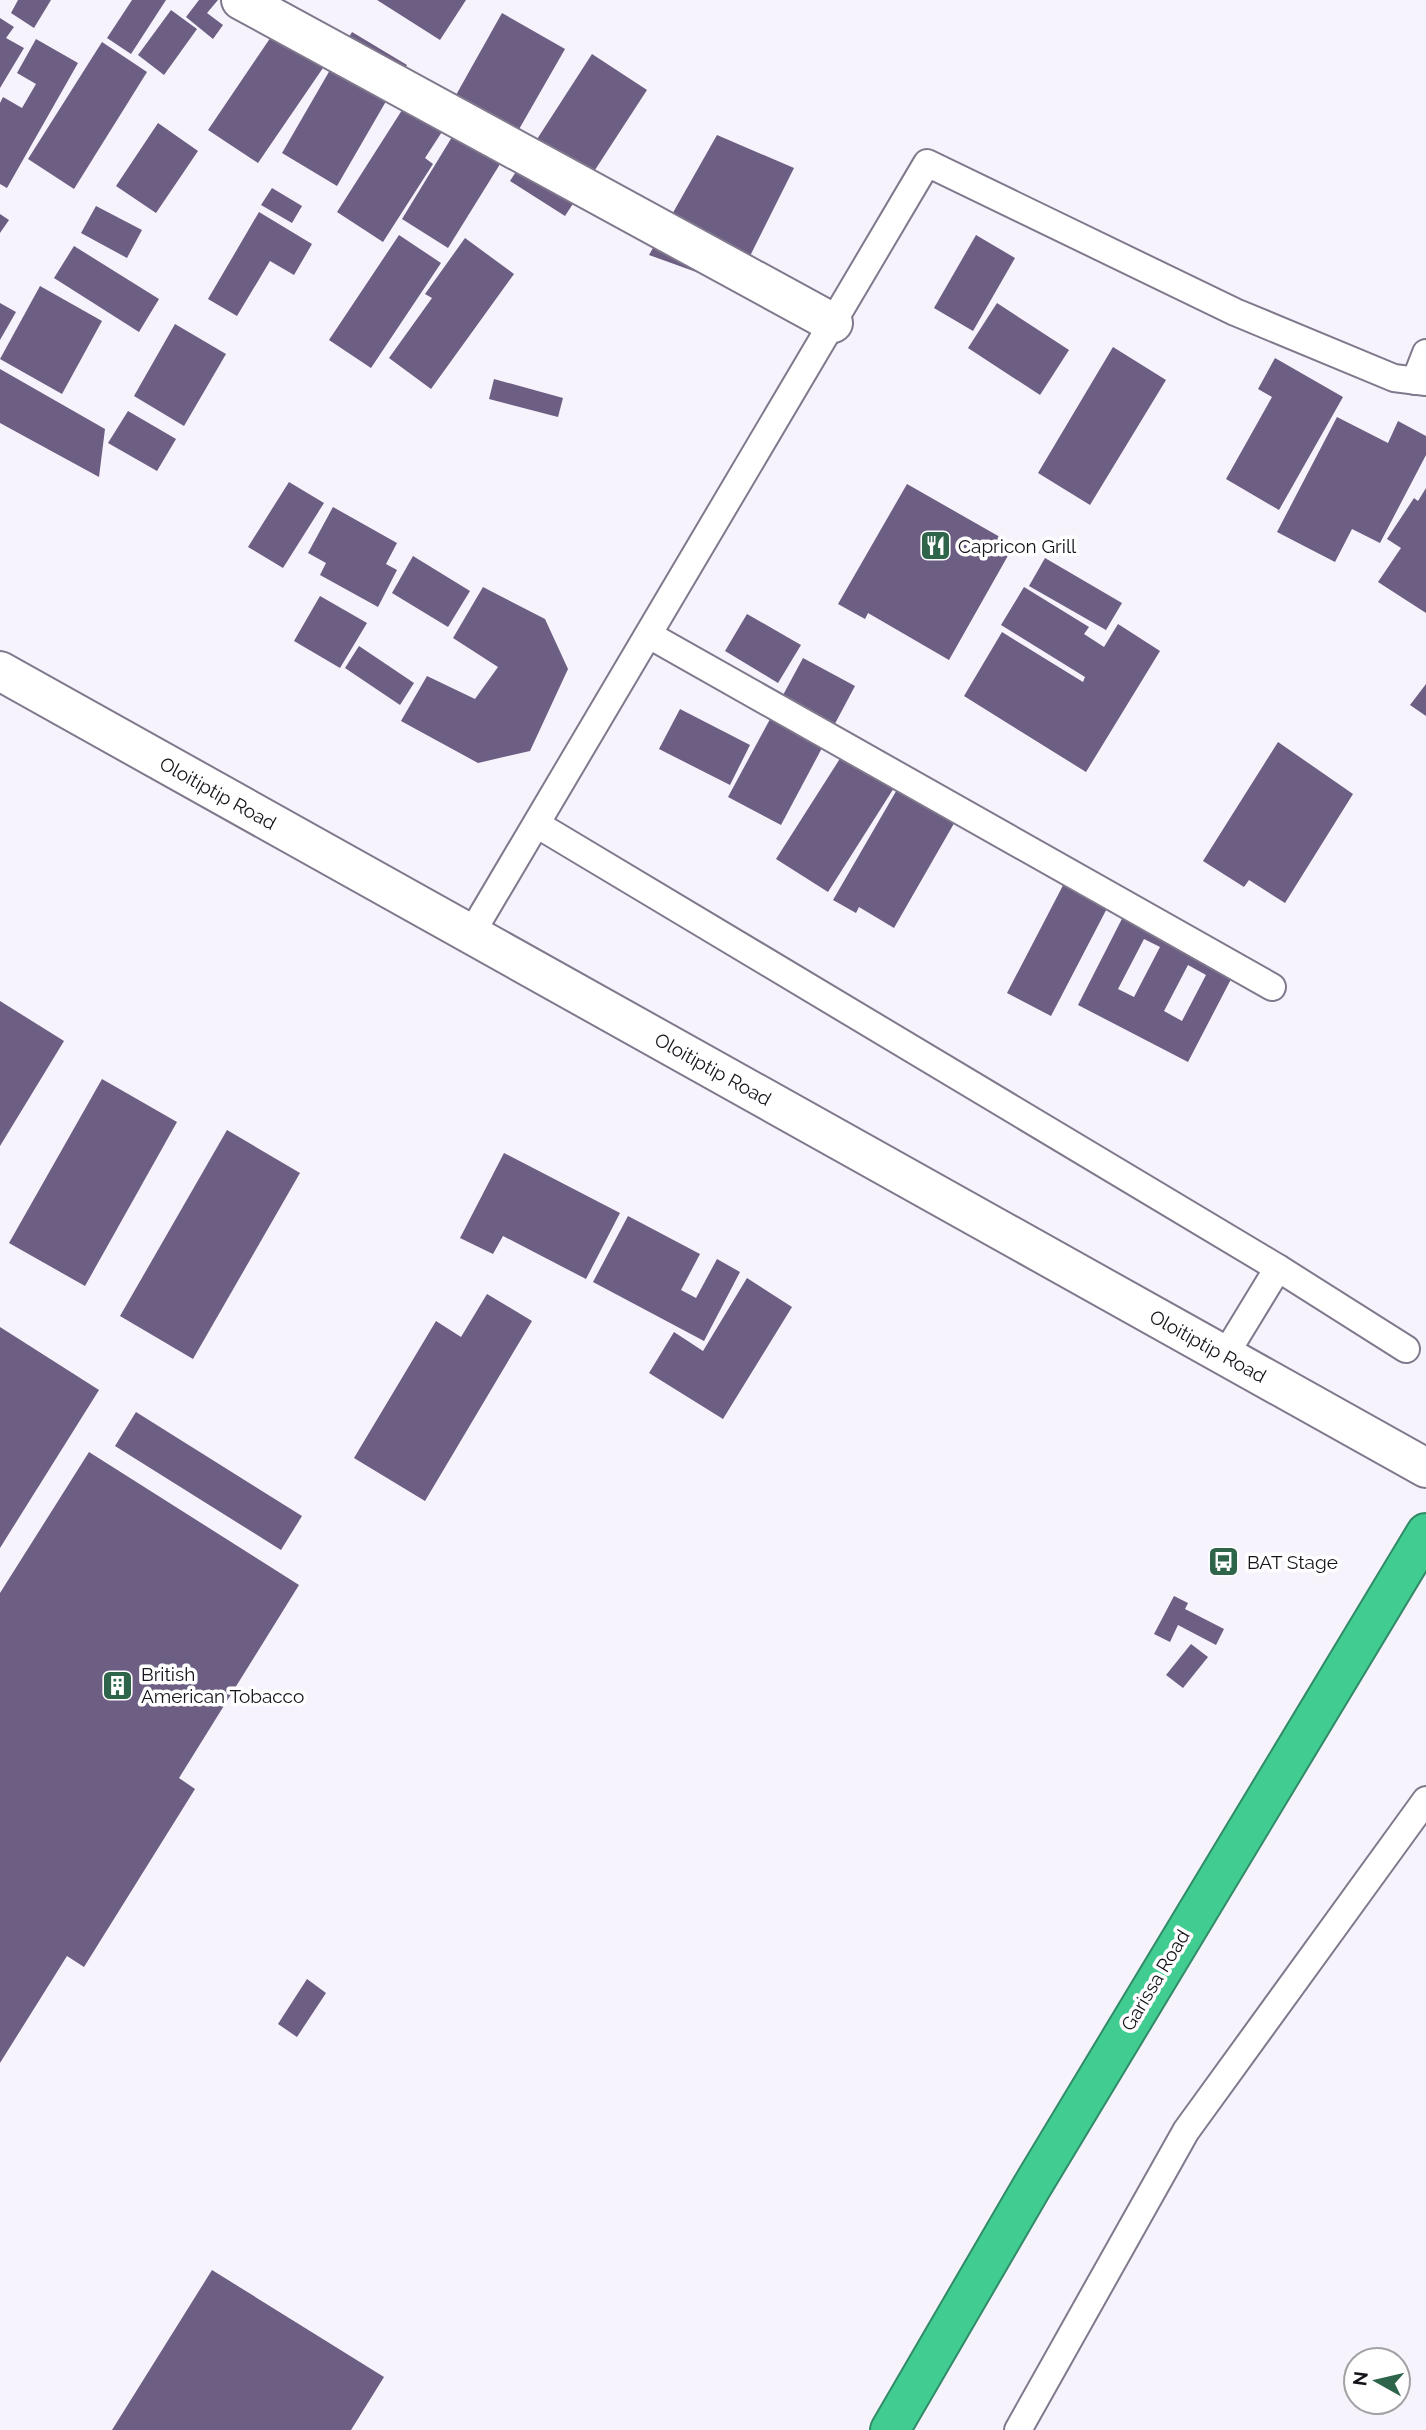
<svg xmlns="http://www.w3.org/2000/svg" width="1426" height="2430" viewBox="0 0 1426 2430" font-family="Raleway,sans-serif">
<style>
.building{fill:#6d5e83;fill-rule:evenodd}
.lines{fill:none;stroke-linecap:round;stroke-linejoin:round}
.lane-casing{stroke:#80788c;stroke-width:30}
.street-casing{stroke:#80788c;stroke-width:42}
.highway-casing{stroke:#328b68;stroke-width:42}
.lane{stroke:#fff;stroke-width:26}
.street{stroke:#fff;stroke-width:38}
.highway{stroke:#41cc92;stroke-width:38}
.labels{text-anchor:middle;dominant-baseline:central;stroke-width:7;stroke-linejoin:round;paint-order:stroke}
.poi-label{font-size:19px;fill:#16131a;stroke:#fff;text-anchor:start}
.street-label{font-size:19px;fill:#16131a;stroke:#fff}
</style>
<rect width="100%" height="100%" fill="#f7f3fc"/>
<g class="building">
<path d="M 18,0 L 51,0 L 34,28 L 11,13 Z"/>
<path d="M 132,0 L 166,0 L 131,54 L 107,38 Z"/>
<path d="M 199,0 L 218,0 L 207,13 L 223,25 L 213,39 L 186,17 Z"/>
<path d="M 377,0 L 466,0 L 440,40 Z"/>
<path d="M 171,10 L 197,29 L 164,75 L 138,55 Z"/>
<path d="M 502,13 L 565,49 L 518,131 L 456,95 Z"/>
<path d="M 0,18 L 14,27 L 6,38 L 24,48 L 0,88 Z"/>
<path d="M 275,31 L 325,65 L 258,163 L 208,130 Z"/>
<path d="M 352,32 L 407,65 L 337,186 L 282,153 Z"/>
<path d="M 36,39 L 78,63 L 7,188 L 0,184 L 0,103 L 3,97 L 22,108 L 36,84 L 17,73 Z"/>
<path d="M 102,42 L 147,72 L 74,189 L 28,159 Z"/>
<path d="M 592,54 L 647,90 L 565,216 L 510,181 Z"/>
<path d="M 411,96 L 449,121 L 425,158 L 433,164 L 383,242 L 337,212 Z"/>
<path d="M 463,119 L 510,148 L 448,248 L 402,219 Z"/>
<path d="M 158,123 L 198,151 L 156,213 L 116,186 Z"/>
<path d="M 717,135 L 794,168 L 735,286 L 649,255 Z"/>
<path d="M 272,188 L 302,206 L 292,223 L 261,205 Z"/>
<path d="M 96,206 L 142,230 L 127,258 L 81,233 Z"/>
<path d="M 259,212 L 312,244 L 294,275 L 270,261 L 237,316 L 208,299 Z"/>
<path d="M 0,214 L 9,220 L 0,233 Z"/>
<path d="M 399,235 L 441,263 L 371,368 L 329,340 Z"/>
<path d="M 976,235 L 1015,258 L 973,331 L 934,308 Z"/>
<path d="M 465,238 L 514,274 L 431,389 L 389,358 L 432,298 L 425,294 Z"/>
<path d="M 74,246 L 159,299 L 139,332 L 54,278 Z"/>
<path d="M 40,286 L 102,321 L 62,394 L 0,359 Z"/>
<path d="M 0,303 L 16,312 L 0,340 Z"/>
<path d="M 997,303 L 1069,350 L 1040,395 L 968,348 Z"/>
<path d="M 175,324 L 226,354 L 184,426 L 134,396 Z"/>
<path d="M 1113,347 L 1166,380 L 1090,505 L 1038,473 Z"/>
<path d="M 1275,358 L 1343,397 L 1279,510 L 1226,479 L 1272,397 L 1258,389 Z"/>
<path d="M 0,369 L 105,429 L 99,477 L 0,423 Z"/>
<path d="M 494,379 L 563,398 L 558,417 L 489,399 Z"/>
<path d="M 128,411 L 176,439 L 157,471 L 108,443 Z"/>
<path d="M 1337,417 L 1388,443 L 1398,421 L 1426,436 L 1426,455 L 1380,543 L 1352,529 L 1335,562 L 1277,532 Z"/>
<path d="M 289,482 L 324,503 L 283,568 L 248,547 Z"/>
<path d="M 907,484 L 1014,545 L 949,660 L 868,613 L 865,619 L 838,604 Z"/>
<path d="M 1426,488 L 1426,613 L 1378,582 L 1401,548 L 1387,539 L 1414,498 L 1418,501 Z"/>
<path d="M 333,507 L 397,543 L 386,564 L 397,570 L 378,607 L 320,575 L 326,563 L 308,553 Z"/>
<path d="M 413,556 L 470,591 L 448,627 L 392,593 Z"/>
<path d="M 1045,558 L 1122,603 L 1106,630 L 1029,586 Z"/>
<path d="M 483,587 L 545,619 L 568,669 L 530,751 L 478,763 L 401,721 L 427,676 L 475,699 L 498,667 L 453,638 Z"/>
<path d="M 1024,587 L 1089,627 L 1084,634 L 1104,647 L 1118,624 L 1160,651 L 1086,772 L 964,696 L 1002,632 L 1083,682 L 1085,677 L 1001,625 Z"/>
<path d="M 320,596 L 367,623 L 340,668 L 294,641 Z"/>
<path d="M 747,614 L 801,645 L 778,683 L 725,651 Z"/>
<path d="M 359,646 L 414,683 L 400,705 L 345,668 Z"/>
<path d="M 803,658 L 855,686 L 781,825 L 728,797 Z"/>
<path d="M 1426,684 L 1426,716 L 1410,705 Z"/>
<path d="M 680,709 L 750,745 L 730,785 L 659,749 Z"/>
<path d="M 1278,742 L 1353,794 L 1285,903 L 1249,880 L 1244,887 L 1203,861 Z"/>
<path d="M 848,746 L 899,780 L 828,892 L 776,859 Z"/>
<path d="M 902,781 L 956,820 L 894,928 L 859,907 L 856,913 L 833,900 Z"/>
<path d="M 1071,870 L 1115,893 L 1051,1016 L 1007,993 Z"/>
<path d="M 1130,903 L 1241,960 L 1188,1062 L 1078,1005 ZM 1144,939 L 1160,947 L 1134,997 L 1118,989 ZM 1188,965 L 1206,975 L 1182,1021 L 1164,1011 Z"/>
<path d="M 0,1001 L 64,1041 L 0,1146 Z"/>
<path d="M 102,1079 L 177,1122 L 85,1286 L 9,1243 Z"/>
<path d="M 227,1130 L 300,1173 L 193,1359 L 120,1316 Z"/>
<path d="M 504,1153 L 620,1213 L 586,1279 L 503,1236 L 493,1254 L 460,1238 Z"/>
<path d="M 628,1216 L 700,1254 L 681,1290 L 696,1298 L 717,1259 L 740,1272 L 704,1341 L 593,1282 Z"/>
<path d="M 747,1278 L 792,1307 L 723,1419 L 649,1373 L 674,1332 L 703,1351 Z"/>
<path d="M 487,1294 L 532,1321 L 425,1501 L 354,1458 L 436,1321 L 461,1337 Z"/>
<path d="M 0,1327 L 99,1390 L 0,1548 Z"/>
<path d="M 136,1412 L 302,1516 L 281,1550 L 115,1446 Z"/>
<path d="M 89,1452 L 299,1585 L 179,1778 L 195,1789 L 84,1967 L 67,1956 L 0,2063 L 0,1593 Z"/>
<path d="M 1174,1596 L 1188,1603 L 1185,1609 L 1224,1629 L 1216,1645 L 1178,1625 L 1170,1642 L 1154,1634 Z"/>
<path d="M 1191,1644 L 1208,1657 L 1183,1688 L 1166,1675 Z"/>
<path d="M 307,1979 L 326,1993 L 297,2037 L 278,2024 Z"/>
<path d="M 212,2270 L 384,2377 L 351,2430 L 112,2430 Z"/>
</g>
<g class="lines">
<defs>
<g id="lane">
<path d="M 1415,381 L 1426,353"/>
<path d="M 649,635 L 1272,987"/>
<path d="M 538,825 L 1278,1268 L 1406,1349"/>
<path d="M 471,934 L 927,163 L 1235,312 L 1394,378 L 1426,382"/>
<path d="M 1225,1355 L 1278,1268"/>
<path d="M 1018,2430 L 1186,2131 L 1426,1800"/>
</g>
<g id="street">
<path d="M 241,0 L 833,323"/>
<path d="M 0,671 L 1426,1468"/>
</g>
<path id="highway" d="M 890,2430 L 1031,2188 L 1426,1533"/>
</defs>
<use href="#lane" class="lane-casing"/>
<use href="#street" class="street-casing"/>
<use href="#highway" class="highway-casing"/>
<use href="#lane" class="lane"/>
<use href="#street" class="street"/>
<use href="#highway" class="highway"/>
</g>
<defs>
<symbol id="restaurant-square" viewBox="-11 -11 22 22"><rect x="-9" y="-9" width="18" height="18" rx="4" fill="#2e644a" stroke="#fff"/><path d="M-5-6h1v4h1v-4h1v4h1v-4h1v5L-1.5 .5V6h-2V.5L-5-1ZM5-6V6H3V1.5H1.5Q1.5-4 5-6Z" fill="#fff"/></symbol>
<symbol id="bus-square" viewBox="-11 -11 22 22"><rect x="-9" y="-9" width="18" height="18" rx="4" fill="#2e644a" stroke="#fff"/><path d="M-5-6H5V4H4V6H2V4H-2V6H-4V4H-5ZM-3.5-4V0h7V-4ZM-3.5 1.2v1.5H-2V1.2ZM2 1.2v1.5H3.5V1.2Z" fill="#fff"/></symbol>
<symbol id="building-square" viewBox="-11 -11 22 22"><rect x="-9" y="-9" width="18" height="18" rx="4" fill="#2e644a" stroke="#fff"/><path d="M-4-6H4V6H1V3H-1V6H-4ZM-2.5-4.3h1.7v1.8h-1.7ZM.8-4.3h1.7v1.8H.8ZM-2.5-1h1.7V.8h-1.7ZM.8-1h1.7V.8H.8Z" fill="#fff"/></symbol>
</defs>
<g fill-rule="evenodd">
<use href="#restaurant-square" x="918" y="528" width="35" height="35"/>
<use href="#bus-square" x="1206" y="1544" width="35" height="35"/>
<use href="#building-square" x="100" y="1668" width="35" height="35"/>
</g>
<g class="labels">
<g class="poi-label">
<text x="958" y="546">Capricon Grill</text>
<text x="1247" y="1562">BAT Stage</text>
<text x="141" y="1674">British<tspan x="141" dy="22">American Tobacco</tspan></text>
</g>
<g class="street-label">
<text transform="translate(218 793) rotate(29)">Oloitiptip Road</text>
<text transform="translate(713 1069) rotate(29)">Oloitiptip Road</text>
<text transform="translate(1208 1346) rotate(29)">Oloitiptip Road</text>
<text transform="translate(1155 1980) rotate(-59)">Garissa Road</text>
</g>
</g>
<g transform="translate(1377 2381) rotate(278)"><circle r="33" fill="#ffffff" stroke="#a2a1a3" stroke-width="2"/>
<path d="M0-5L12 26L0 18L-12 26Z" fill="#2e644a"/>
<text y="-10" font-size="19" font-weight="bold" text-anchor="middle" fill="#16131a">N</text>
</g>
</svg>
